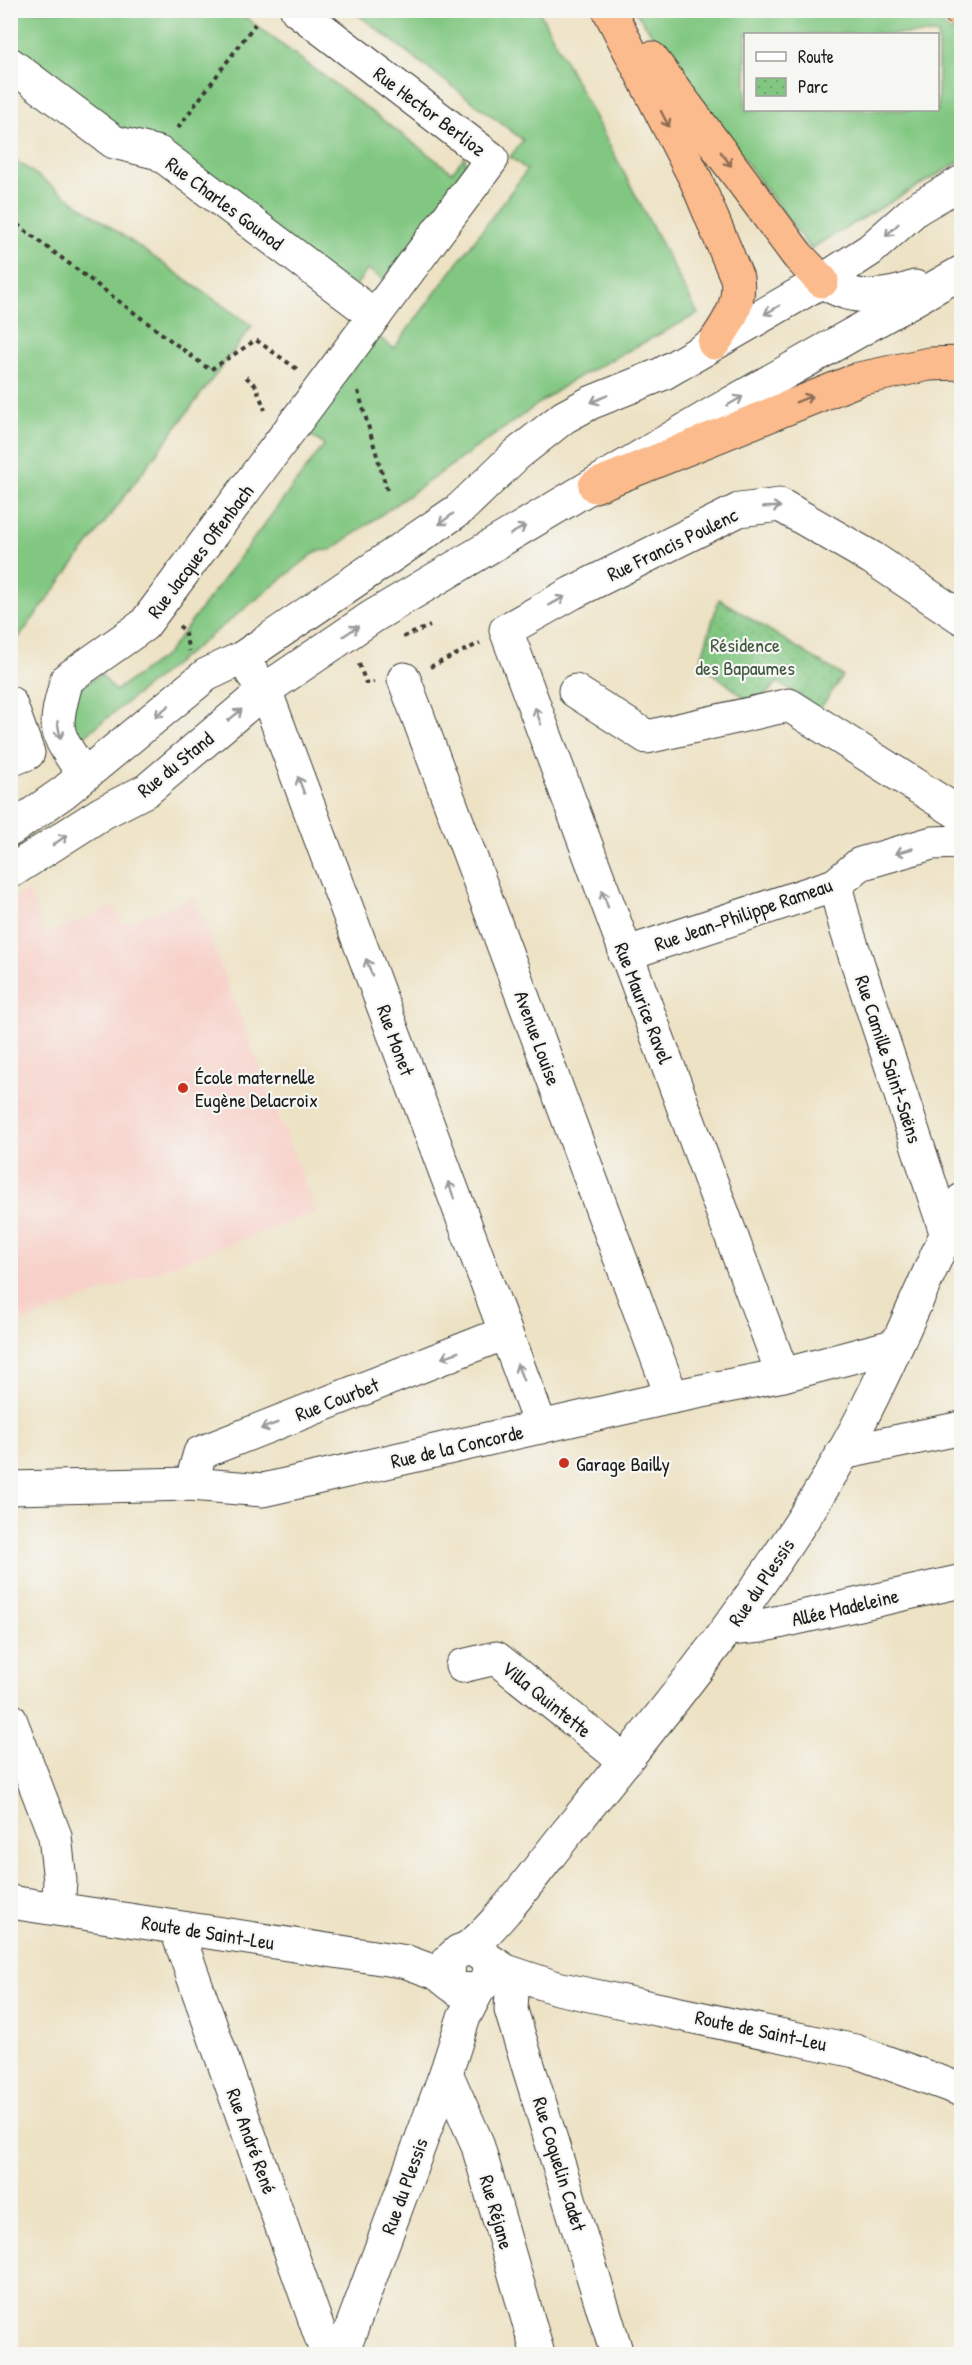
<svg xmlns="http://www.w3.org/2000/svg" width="972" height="2365" viewBox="0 0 972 2365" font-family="'Patrick Hand',sans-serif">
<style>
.built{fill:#f7d1c9}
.grass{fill:#81c781;stroke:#4e724e;stroke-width:1.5;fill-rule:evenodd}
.park{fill:url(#park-dots);stroke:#4e724e;stroke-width:1.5}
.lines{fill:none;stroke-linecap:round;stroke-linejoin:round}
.minor-casing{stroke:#3b3a35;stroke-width:35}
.highway-casing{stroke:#3b3a35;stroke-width:35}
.path{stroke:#3b3a35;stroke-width:4;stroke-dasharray:4.5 4.5;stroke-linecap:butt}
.minor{stroke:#fff;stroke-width:33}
.highway{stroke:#fbbb8c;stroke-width:33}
.oneway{stroke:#8c6c54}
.oneway2{stroke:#999}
.poi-dot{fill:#c8321e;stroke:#f6f6f2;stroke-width:2}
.labels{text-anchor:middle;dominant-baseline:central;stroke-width:4.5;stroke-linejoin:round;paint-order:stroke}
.street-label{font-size:20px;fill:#1c1c1c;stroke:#f6f6f2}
.park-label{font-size:20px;fill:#3f583f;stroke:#f6f6f2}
.poi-label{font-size:20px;fill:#1c1c1c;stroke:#f6f6f2;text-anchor:start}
</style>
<defs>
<pattern id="park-dots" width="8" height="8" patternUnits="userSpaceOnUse" patternTransform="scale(1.5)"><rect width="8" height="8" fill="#81c781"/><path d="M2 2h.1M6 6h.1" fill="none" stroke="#6faa6f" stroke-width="1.8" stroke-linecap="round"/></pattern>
</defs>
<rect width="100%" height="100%" fill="#f6f6f2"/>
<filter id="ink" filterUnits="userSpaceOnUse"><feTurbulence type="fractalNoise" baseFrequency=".0167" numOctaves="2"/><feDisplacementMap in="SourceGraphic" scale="12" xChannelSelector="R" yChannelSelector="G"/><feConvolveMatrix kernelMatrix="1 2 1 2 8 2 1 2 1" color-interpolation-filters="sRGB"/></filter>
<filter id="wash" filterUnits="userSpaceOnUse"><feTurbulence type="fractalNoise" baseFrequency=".008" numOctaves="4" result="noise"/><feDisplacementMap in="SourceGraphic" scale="24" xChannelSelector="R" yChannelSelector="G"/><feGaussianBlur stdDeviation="1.35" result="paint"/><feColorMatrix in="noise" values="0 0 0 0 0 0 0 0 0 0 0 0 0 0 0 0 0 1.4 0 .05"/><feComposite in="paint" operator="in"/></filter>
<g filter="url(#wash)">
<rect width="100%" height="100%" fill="#ede2c4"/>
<path class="built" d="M 28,890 L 45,935 L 114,906 L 122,924 L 194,898 L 316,1212 L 22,1322 L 10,1291 L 10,901 Z"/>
<g class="grass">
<path d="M 10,11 L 237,11 L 452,172 L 465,156 L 466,165 L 460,178 L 384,281 L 368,269 L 352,291 L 116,135 L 11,55 Z"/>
<path d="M 353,11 L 539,11 L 698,314 L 571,381 L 331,550 L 317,551 L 78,741 C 66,702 65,695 101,674 L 115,691 L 167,654 L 324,445 L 305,431 L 377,336 L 394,348 L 527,170 L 510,157 L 523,140 Z"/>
<path d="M 635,11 L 922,11 L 961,38 L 961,161 L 810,249 ZM 746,34 L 938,34 L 938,110 L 746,110 Z"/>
<path d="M 11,157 L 252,326 L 11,648 Z"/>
</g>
<path class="park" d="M 719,599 L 843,676 L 819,710 L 778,682 L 755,706 L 700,663 Z"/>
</g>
<g filter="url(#ink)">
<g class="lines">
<defs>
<g id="minor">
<path d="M 10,64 L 114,142 L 159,153 L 375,316"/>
<path d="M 822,281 C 851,301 883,299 915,287"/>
<path d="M 252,673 L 265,690 L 541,1427"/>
<path d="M 404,679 L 672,1397"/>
<path d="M 575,691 L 647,737 L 789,705 L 962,815"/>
<path d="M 10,703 L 28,753 L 10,760"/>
<path d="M 84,775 C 53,730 53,731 67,679 L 144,625 L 492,159 L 297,10"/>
<path d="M 10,830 L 64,792 L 206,675 L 242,658 L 460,509 L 516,455 L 564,417 L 590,403 L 662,374 L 822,281 L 870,250 L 916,209 L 962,182"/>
<path d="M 10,872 L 102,813 L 147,790 L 265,690 L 372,617 L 709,416 L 962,272"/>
<path d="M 835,885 L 847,931 L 946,1232"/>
<path d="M 625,954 L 835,885 L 860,864 L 932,843 L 962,842"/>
<path d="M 783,1375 L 506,630 L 572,593 L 739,510 L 780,505 L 872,558 L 962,618"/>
<path d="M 842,1453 L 962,1428"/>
<path d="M 191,1484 L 200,1453 L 505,1333"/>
<path d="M 10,1488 L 191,1484 L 263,1490 L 672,1397 L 783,1375 L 897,1345"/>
<path d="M 729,1629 L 761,1626 L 962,1581"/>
<path d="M 462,1666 L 496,1658 L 625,1761"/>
<path d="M 10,1719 L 55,1836 L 60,1881 L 58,1909"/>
<path d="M 10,1902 L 407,1962 L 437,1973 L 452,1985"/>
<path d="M 176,1928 L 327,2354"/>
<path d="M 465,1949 C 491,1936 548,1855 570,1829 C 667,1709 765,1589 842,1455 C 888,1373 922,1285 962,1200"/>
<path d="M 487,1961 C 491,1974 487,1982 477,1990 L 457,1989 L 448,1979 L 449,1960 L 459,1951 L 472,1949 L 506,1971 L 557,1988 L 855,2051 L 962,2090"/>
<path d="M 513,1974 L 511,2010 L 617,2354"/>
<path d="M 446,2073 L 477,2143 L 538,2354"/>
<path d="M 342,2354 L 446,2073 L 464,2017 L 479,1988"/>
</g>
<g id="highway">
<path d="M 609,10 L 696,180 L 737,278 C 741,303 729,322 714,343"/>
<path d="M 959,10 L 962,12"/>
<path d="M 651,58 L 798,256 L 822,281"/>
<path d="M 595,486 L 859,379 L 929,364 L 962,363"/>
</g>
</defs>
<use href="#minor" class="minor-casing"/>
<use href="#highway" class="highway-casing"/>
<g class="path">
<path d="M 178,128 L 255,24"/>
<path d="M 10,219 L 210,370 L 256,340 L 297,369"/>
<path d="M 246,377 L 256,386 L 265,410"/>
<path d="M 358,391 L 387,490"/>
<path d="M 179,626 L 184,630 L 189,651"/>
<path d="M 403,637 L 430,626"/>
<path d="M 359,664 L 366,683 L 374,682"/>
<path d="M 430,667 L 480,643"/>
</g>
<use href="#minor" class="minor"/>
<use href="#highway" class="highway"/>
</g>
<defs><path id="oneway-shaft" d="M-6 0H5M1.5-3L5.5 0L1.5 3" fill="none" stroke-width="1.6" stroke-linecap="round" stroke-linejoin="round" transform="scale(1.5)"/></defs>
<g class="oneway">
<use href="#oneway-shaft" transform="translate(665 119) rotate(63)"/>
<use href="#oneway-shaft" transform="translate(726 159) rotate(54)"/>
<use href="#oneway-shaft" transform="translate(804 399) rotate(-22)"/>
</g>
<g class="oneway2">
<use href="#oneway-shaft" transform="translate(892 230) rotate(136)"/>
<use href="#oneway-shaft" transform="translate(772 310) rotate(150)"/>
<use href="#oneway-shaft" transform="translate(599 399) rotate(156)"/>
<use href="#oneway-shaft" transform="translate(735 401) rotate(-30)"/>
<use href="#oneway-shaft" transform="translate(772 507) rotate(-2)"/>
<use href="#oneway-shaft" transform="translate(446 519) rotate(143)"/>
<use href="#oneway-shaft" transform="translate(518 530) rotate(-30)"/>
<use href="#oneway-shaft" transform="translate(557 601) rotate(-29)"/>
<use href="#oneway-shaft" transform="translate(351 631) rotate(-34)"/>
<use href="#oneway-shaft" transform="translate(162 711) rotate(141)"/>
<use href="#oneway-shaft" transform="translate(235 715) rotate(-39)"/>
<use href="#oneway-shaft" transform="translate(538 716) rotate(-110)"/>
<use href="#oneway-shaft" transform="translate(59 730) rotate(80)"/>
<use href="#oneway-shaft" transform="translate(301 785) rotate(-110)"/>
<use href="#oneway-shaft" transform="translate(60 840) rotate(-35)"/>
<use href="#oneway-shaft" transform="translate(904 851) rotate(164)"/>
<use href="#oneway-shaft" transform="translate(605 899) rotate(-110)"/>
<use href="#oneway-shaft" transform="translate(369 967) rotate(-110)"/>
<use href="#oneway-shaft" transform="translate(451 1190) rotate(-110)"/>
<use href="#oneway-shaft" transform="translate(450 1355) rotate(159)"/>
<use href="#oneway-shaft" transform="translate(520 1372) rotate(-111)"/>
<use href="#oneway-shaft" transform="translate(269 1426) rotate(159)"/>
</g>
</g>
<g class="poi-dot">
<circle cx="183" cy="1088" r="6"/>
<circle cx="564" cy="1463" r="6"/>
</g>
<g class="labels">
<g class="street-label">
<text transform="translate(430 111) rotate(37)">Rue Hector Berlioz</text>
<text transform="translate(225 203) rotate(37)">Rue Charles Gounod</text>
<text transform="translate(672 544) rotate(-26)">Rue Francis Poulenc</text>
<text transform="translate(200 551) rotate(-53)">Rue Jacques Offenbach</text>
<text transform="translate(175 764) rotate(-39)">Rue du Stand</text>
<text transform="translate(743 914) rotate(-19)">Rue Jean-Philippe Rameau</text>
<text transform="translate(644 1003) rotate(69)">Rue Maurice Ravel</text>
<text transform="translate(538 1038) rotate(70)">Avenue Louise</text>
<text transform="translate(396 1040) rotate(70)">Rue Monet</text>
<text transform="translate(889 1059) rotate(72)">Rue Camille Saint-Saëns</text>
<text transform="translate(337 1399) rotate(-21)">Rue Courbet</text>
<text transform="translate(457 1446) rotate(-13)">Rue de la Concorde</text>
<text transform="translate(761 1582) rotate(-56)">Rue du Plessis</text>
<text transform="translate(845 1607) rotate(-13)">Allée Madeleine</text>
<text transform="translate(547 1699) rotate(39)">Villa Quintette</text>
<text transform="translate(208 1932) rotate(9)">Route de Saint-Leu</text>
<text transform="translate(761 2030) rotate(12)">Route de Saint-Leu</text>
<text transform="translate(252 2141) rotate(70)">Rue André René</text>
<text transform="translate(560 2164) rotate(73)">Rue Coquelin Cadet</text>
<text transform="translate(404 2186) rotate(-70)">Rue du Plessis</text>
<text transform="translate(497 2212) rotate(74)">Rue Réjane</text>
</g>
<g class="park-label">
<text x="745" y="644">Résidence<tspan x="745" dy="23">des Bapaumes</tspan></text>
</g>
<g class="poi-label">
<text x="195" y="1076">École maternelle<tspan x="195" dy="23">Eugène Delacroix</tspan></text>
<text x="576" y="1463">Garage Bailly</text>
</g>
</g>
<rect width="972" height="2365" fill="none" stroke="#f6f6f2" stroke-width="36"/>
<rect x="744" y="33" width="195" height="78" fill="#f6f6f2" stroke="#9f9f9c" stroke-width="1.5"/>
<rect x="756" y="52" width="30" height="9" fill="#ffffff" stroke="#9f9f9c" stroke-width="1.5"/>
<text x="798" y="63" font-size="18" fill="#1c1c1c">Route</text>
<rect x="756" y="78" width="30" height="18" fill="url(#park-dots)" stroke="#9f9f9c" stroke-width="1.5"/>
<text x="798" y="93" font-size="18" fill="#1c1c1c">Parc</text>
</svg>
